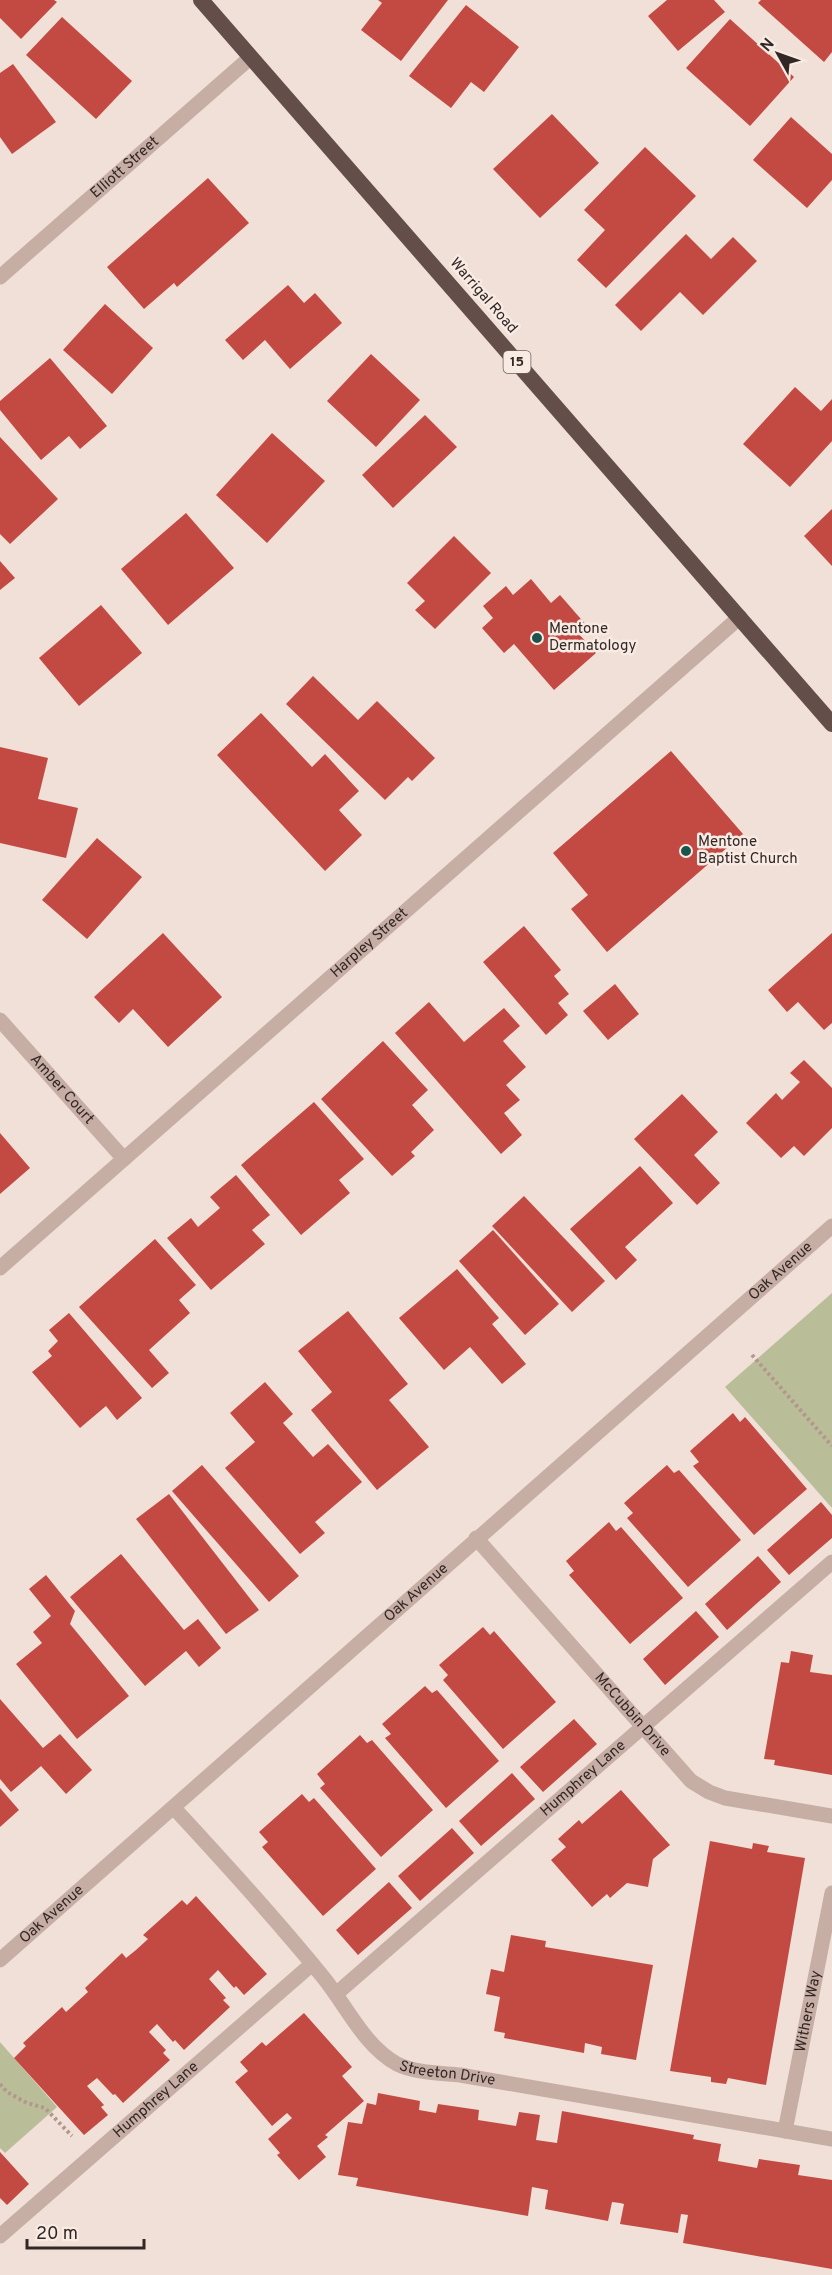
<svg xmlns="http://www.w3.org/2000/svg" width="832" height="2275" viewBox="0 0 832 2275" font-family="Overpass,sans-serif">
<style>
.green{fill:#b9be98}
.building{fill:#c34a43}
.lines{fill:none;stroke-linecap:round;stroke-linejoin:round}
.path{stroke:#b3978e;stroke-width:4;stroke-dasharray:3 3;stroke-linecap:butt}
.minor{stroke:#c7aea4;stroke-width:15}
.trunk{stroke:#644e4a;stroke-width:16}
.poi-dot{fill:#1c534d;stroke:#f8ebe3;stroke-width:2}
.labels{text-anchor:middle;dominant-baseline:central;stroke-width:5;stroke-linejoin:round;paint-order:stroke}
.shield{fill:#f8ebe3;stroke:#6e625f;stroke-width:1.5}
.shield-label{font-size:14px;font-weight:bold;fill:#332726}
.street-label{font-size:15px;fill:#332726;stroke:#f8ebe3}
.poi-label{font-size:15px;fill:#332726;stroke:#f8ebe3;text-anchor:start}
</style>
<rect width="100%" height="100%" fill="#f0e0d8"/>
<g class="green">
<path d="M 832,1293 L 832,1508 L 725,1387 Z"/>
<path d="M 0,2042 L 57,2107 L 5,2153 L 0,2148 Z"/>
</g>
<g class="building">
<path d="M 0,0 L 54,0 L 57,2 L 21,39 L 0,18 Z"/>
<path d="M 378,0 L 448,0 L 401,61 L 361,30 L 382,3 Z"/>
<path d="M 667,0 L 714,0 L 725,12 L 678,51 L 648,16 Z"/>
<path d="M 761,0 L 832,0 L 832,52 L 824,62 L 758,3 Z"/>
<path d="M 466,5 L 519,47 L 484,92 L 471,82 L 451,108 L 409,76 Z"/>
<path d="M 62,17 L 132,81 L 96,119 L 26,55 Z"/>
<path d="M 730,19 L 794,77 L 750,126 L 686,68 Z"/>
<path d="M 13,64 L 56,122 L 12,154 L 0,137 L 0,73 Z"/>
<path d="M 552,114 L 599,163 L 540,218 L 493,169 Z"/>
<path d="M 791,117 L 832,154 L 832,180 L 807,208 L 753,160 Z"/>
<path d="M 645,147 L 696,196 L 606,288 L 577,260 L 605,230 L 584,210 Z"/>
<path d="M 208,178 L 249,223 L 177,287 L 174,283 L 144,309 L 107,267 Z"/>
<path d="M 686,234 L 711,259 L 733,237 L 757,261 L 703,315 L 680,292 L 641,331 L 615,305 Z"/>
<path d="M 288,285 L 304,303 L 315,293 L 342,323 L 290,369 L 265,340 L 243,360 L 225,340 Z"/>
<path d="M 105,304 L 153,348 L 112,394 L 63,350 Z"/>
<path d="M 371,354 L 420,400 L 376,447 L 327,401 Z"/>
<path d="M 50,358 L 107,426 L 80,449 L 69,436 L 41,460 L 0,410 L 0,401 Z"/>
<path d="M 795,387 L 821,411 L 832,399 L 832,441 L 790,487 L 743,444 Z"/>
<path d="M 425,415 L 457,447 L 393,508 L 362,475 Z"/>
<path d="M 272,433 L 325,481 L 267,543 L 216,495 Z"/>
<path d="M 0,437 L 58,499 L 10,544 L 0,534 Z"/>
<path d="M 832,509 L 832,566 L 804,536 Z"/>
<path d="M 186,513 L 234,568 L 168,625 L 121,569 Z"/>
<path d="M 454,536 L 491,573 L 435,629 L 415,610 L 425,601 L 407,583 Z"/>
<path d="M 0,561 L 15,578 L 0,590 Z"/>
<path d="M 531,579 L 551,603 L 560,595 L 587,626 L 578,633 L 596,653 L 554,690 L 514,644 L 504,653 L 482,628 L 493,618 L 483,606 L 506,586 L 513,595 Z"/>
<path d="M 101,605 L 142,653 L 79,706 L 39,658 Z"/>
<path d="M 313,676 L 358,720 L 377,701 L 435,758 L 412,781 L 408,777 L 385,800 L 286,704 Z"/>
<path d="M 261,713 L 312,767 L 325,754 L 359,791 L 339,810 L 362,835 L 325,871 L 217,755 Z"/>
<path d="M 0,747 L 48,758 L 38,799 L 78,808 L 66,858 L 0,843 Z"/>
<path d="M 671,751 L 743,834 L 607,952 L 571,909 L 588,895 L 553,853 Z"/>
<path d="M 97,838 L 142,877 L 87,939 L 42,900 Z"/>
<path d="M 524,926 L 561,970 L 554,976 L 569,994 L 558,1003 L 568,1015 L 546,1035 L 483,962 Z"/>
<path d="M 163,933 L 222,997 L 168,1047 L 133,1009 L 119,1023 L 94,997 Z"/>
<path d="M 832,933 L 832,1023 L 824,1030 L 798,1002 L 787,1012 L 768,990 Z"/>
<path d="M 615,984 L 639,1014 L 608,1040 L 583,1011 Z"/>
<path d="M 429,1002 L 464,1042 L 504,1008 L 520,1026 L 503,1041 L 526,1067 L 506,1085 L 520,1100 L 504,1113 L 522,1135 L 501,1154 L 395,1033 Z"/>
<path d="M 383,1041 L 428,1090 L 412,1105 L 434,1130 L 411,1152 L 415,1156 L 392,1176 L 321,1099 Z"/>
<path d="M 804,1060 L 832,1088 L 832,1128 L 804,1156 L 794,1146 L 781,1158 L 746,1123 L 776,1093 L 782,1100 L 800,1082 L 790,1073 Z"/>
<path d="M 682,1094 L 718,1132 L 694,1155 L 720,1183 L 697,1205 L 634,1139 Z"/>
<path d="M 314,1102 L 364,1159 L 339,1180 L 350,1193 L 301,1235 L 241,1165 Z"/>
<path d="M 0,1133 L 30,1168 L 0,1194 Z"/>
<path d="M 640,1166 L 673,1203 L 625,1247 L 637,1260 L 616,1280 L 570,1229 Z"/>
<path d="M 236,1175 L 270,1215 L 252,1230 L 265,1244 L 211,1290 L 167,1238 L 191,1218 L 198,1227 L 220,1208 L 210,1197 Z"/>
<path d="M 524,1196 L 605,1281 L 572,1312 L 492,1226 Z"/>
<path d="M 493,1230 L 559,1304 L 525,1335 L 459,1261 Z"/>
<path d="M 155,1239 L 196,1285 L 179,1300 L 190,1313 L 149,1350 L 169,1373 L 152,1388 L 79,1307 Z"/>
<path d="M 457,1269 L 499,1318 L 492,1324 L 526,1364 L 502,1384 L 470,1347 L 444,1370 L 399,1318 Z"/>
<path d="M 348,1311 L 408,1384 L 389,1400 L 429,1447 L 377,1490 L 311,1410 L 332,1392 L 298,1351 Z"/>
<path d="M 69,1313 L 142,1398 L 117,1420 L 106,1406 L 80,1428 L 32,1372 L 52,1356 L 48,1351 L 58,1341 L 49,1330 Z"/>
<path d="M 265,1382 L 293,1414 L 283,1423 L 313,1457 L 328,1444 L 362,1482 L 315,1522 L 325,1533 L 300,1554 L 225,1468 L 255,1442 L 230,1413 Z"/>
<path d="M 733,1413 L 740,1422 L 745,1417 L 807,1489 L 754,1535 L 693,1466 L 699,1462 L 690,1451 Z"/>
<path d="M 202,1465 L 299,1576 L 269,1602 L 172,1491 Z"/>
<path d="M 667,1465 L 674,1473 L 679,1470 L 741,1540 L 688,1587 L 627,1518 L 633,1513 L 624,1503 Z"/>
<path d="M 169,1494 L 259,1610 L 226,1634 L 136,1519 Z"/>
<path d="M 821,1502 L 832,1515 L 832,1538 L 789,1575 L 767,1550 Z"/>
<path d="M 609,1522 L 616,1531 L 621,1527 L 683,1598 L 630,1644 L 569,1575 L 574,1571 L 566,1561 Z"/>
<path d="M 121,1554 L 184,1630 L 198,1619 L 221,1648 L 199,1667 L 186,1651 L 145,1686 L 70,1597 Z"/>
<path d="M 758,1556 L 781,1582 L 727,1630 L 705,1604 Z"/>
<path d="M 46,1575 L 75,1611 L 70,1624 L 129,1696 L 77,1739 L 16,1664 L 42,1643 L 33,1632 L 51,1616 L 29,1589 Z"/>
<path d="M 696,1611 L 719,1637 L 665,1685 L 643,1659 Z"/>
<path d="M 483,1627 L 490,1635 L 494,1631 L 556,1702 L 503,1749 L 443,1680 L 448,1675 L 439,1665 Z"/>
<path d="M 791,1651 L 813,1655 L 810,1672 L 832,1675 L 832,1775 L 774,1765 L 775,1760 L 764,1759 L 781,1662 L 789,1663 Z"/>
<path d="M 425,1686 L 432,1693 L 437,1690 L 499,1761 L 446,1808 L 385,1738 L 391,1734 L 382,1724 Z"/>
<path d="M 0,1699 L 43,1748 L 60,1734 L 92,1770 L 66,1794 L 41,1766 L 11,1792 L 0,1779 Z"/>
<path d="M 574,1719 L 597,1744 L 543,1792 L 520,1767 Z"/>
<path d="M 360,1735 L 367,1743 L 372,1740 L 433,1810 L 381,1857 L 320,1788 L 325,1784 L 317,1774 Z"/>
<path d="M 512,1773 L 535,1799 L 481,1846 L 459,1821 Z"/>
<path d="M 0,1788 L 19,1810 L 0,1827 Z"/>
<path d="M 621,1790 L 670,1845 L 653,1859 L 648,1887 L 627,1883 L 610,1898 L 607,1894 L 592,1907 L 551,1860 L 566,1847 L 558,1839 L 579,1820 L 582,1824 Z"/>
<path d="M 302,1794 L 309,1802 L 314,1798 L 376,1869 L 323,1916 L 262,1847 L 268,1842 L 259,1832 Z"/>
<path d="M 452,1828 L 474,1853 L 420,1901 L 398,1876 Z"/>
<path d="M 710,1841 L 752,1849 L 753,1843 L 769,1846 L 767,1852 L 805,1858 L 766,2085 L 728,2078 L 726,2084 L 711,2082 L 711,2077 L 670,2071 Z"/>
<path d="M 389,1882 L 412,1908 L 358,1955 L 336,1930 Z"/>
<path d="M 196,1896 L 267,1974 L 244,1995 L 236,1986 L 234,1988 L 218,1970 L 209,1979 L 226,1998 L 223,2000 L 230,2007 L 184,2050 L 175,2040 L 173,2042 L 157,2024 L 149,2032 L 166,2050 L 163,2053 L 170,2060 L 123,2103 L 115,2094 L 113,2095 L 97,2078 L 87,2086 L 104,2105 L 101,2107 L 108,2115 L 84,2135 L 14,2058 L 26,2046 L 23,2043 L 62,2007 L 66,2012 L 88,1992 L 85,1988 L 122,1953 L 126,1958 L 136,1950 L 148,1939 L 143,1935 L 182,1900 L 187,1905 Z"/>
<path d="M 511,1935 L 546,1941 L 545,1947 L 653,1965 L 636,2060 L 601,2054 L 602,2047 L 585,2043 L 584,2053 L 504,2038 L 505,2033 L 494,2031 L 500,1997 L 486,1994 L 491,1969 L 504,1972 Z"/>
<path d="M 304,2013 L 352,2067 L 342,2076 L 364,2101 L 325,2135 L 328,2137 L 317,2146 L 326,2157 L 299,2180 L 277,2155 L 280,2153 L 268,2139 L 292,2118 L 287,2113 L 272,2126 L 235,2082 L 248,2071 L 240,2062 L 262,2042 L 266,2046 Z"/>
<path d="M 378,2093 L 420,2101 L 419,2110 L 436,2113 L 438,2104 L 479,2110 L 478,2120 L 516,2126 L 519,2112 L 540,2115 L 536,2140 L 557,2143 L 562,2111 L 694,2135 L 693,2139 L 721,2144 L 718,2161 L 757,2168 L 759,2159 L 800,2165 L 798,2175 L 832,2180 L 832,2269 L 683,2243 L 688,2215 L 681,2214 L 678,2233 L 620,2224 L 624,2204 L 620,2203 L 612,2202 L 608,2221 L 545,2209 L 548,2190 L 532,2187 L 528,2216 L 356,2186 L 358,2178 L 338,2175 L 348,2122 L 362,2124 L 367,2103 L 376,2105 Z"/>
<path d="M 0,2152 L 29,2184 L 7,2205 L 0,2198 Z"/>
</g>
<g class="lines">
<g class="path">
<path d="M 752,1355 L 832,1446"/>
<path d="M 0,2084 L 7,2092 L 27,2103 L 45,2108 L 72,2136"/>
</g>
<g class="minor">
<path id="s1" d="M 0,277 L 251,57"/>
<path id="s2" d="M 0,1020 L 124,1159"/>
<path id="s3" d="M 0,1268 L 740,617"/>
<path id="s4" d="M 476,1538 L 691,1781 L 709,1792 L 725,1798 L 832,1816"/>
<path id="s5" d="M 174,1808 C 225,1863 276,1919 323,1977 C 346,2005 364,2046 397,2064 C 415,2073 441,2073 460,2075 L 832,2139"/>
<path id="s6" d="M 0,1960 L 832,1226"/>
<path id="s7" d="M 336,1994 L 832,1562"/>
<path id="s8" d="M 785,2131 L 832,1893"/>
<path id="s9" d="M 0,2236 L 312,1964"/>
</g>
<path class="trunk" d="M 201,0 L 832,724"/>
</g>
<g class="poi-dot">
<circle cx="537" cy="638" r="6"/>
<circle cx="686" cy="851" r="6"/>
</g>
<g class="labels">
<rect class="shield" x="503.5" y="351" width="27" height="22" rx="4.5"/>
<g class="shield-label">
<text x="517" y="362">15</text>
</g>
<g class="street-label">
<text stroke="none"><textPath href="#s1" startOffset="166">Elliott Street</textPath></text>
<text transform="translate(483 296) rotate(49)">Warrigal Road</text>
<text stroke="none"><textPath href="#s3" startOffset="492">Harpley Street</textPath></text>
<text stroke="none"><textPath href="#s2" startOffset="93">Amber Court</textPath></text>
<text stroke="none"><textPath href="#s6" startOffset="1041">Oak Avenue</textPath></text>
<text stroke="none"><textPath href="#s6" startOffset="555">Oak Avenue</textPath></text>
<text stroke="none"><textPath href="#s4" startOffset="236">McCubbin Drive</textPath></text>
<text stroke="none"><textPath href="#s7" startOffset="328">Humphrey Lane</textPath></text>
<text stroke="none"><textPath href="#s6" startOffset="69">Oak Avenue</textPath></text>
<text stroke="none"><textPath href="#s8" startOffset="122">Withers Way</textPath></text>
<text stroke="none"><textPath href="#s5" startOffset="392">Streeton Drive</textPath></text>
<text stroke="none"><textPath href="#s9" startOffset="207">Humphrey Lane</textPath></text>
</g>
<g class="poi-label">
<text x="549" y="629">Mentone<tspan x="549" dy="17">Dermatology</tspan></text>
<text x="698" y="842">Mentone<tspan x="698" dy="17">Baptist Church</tspan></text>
</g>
</g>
<g transform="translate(778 54) rotate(310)" stroke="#f8ebe3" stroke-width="4.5" paint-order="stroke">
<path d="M0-4.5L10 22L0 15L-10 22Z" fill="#332726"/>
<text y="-9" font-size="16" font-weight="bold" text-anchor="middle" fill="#332726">N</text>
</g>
<path d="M27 2239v9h117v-9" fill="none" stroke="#332726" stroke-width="3"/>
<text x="36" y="2239" font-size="18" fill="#332726" stroke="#f8ebe3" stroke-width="4.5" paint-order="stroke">20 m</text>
</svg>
